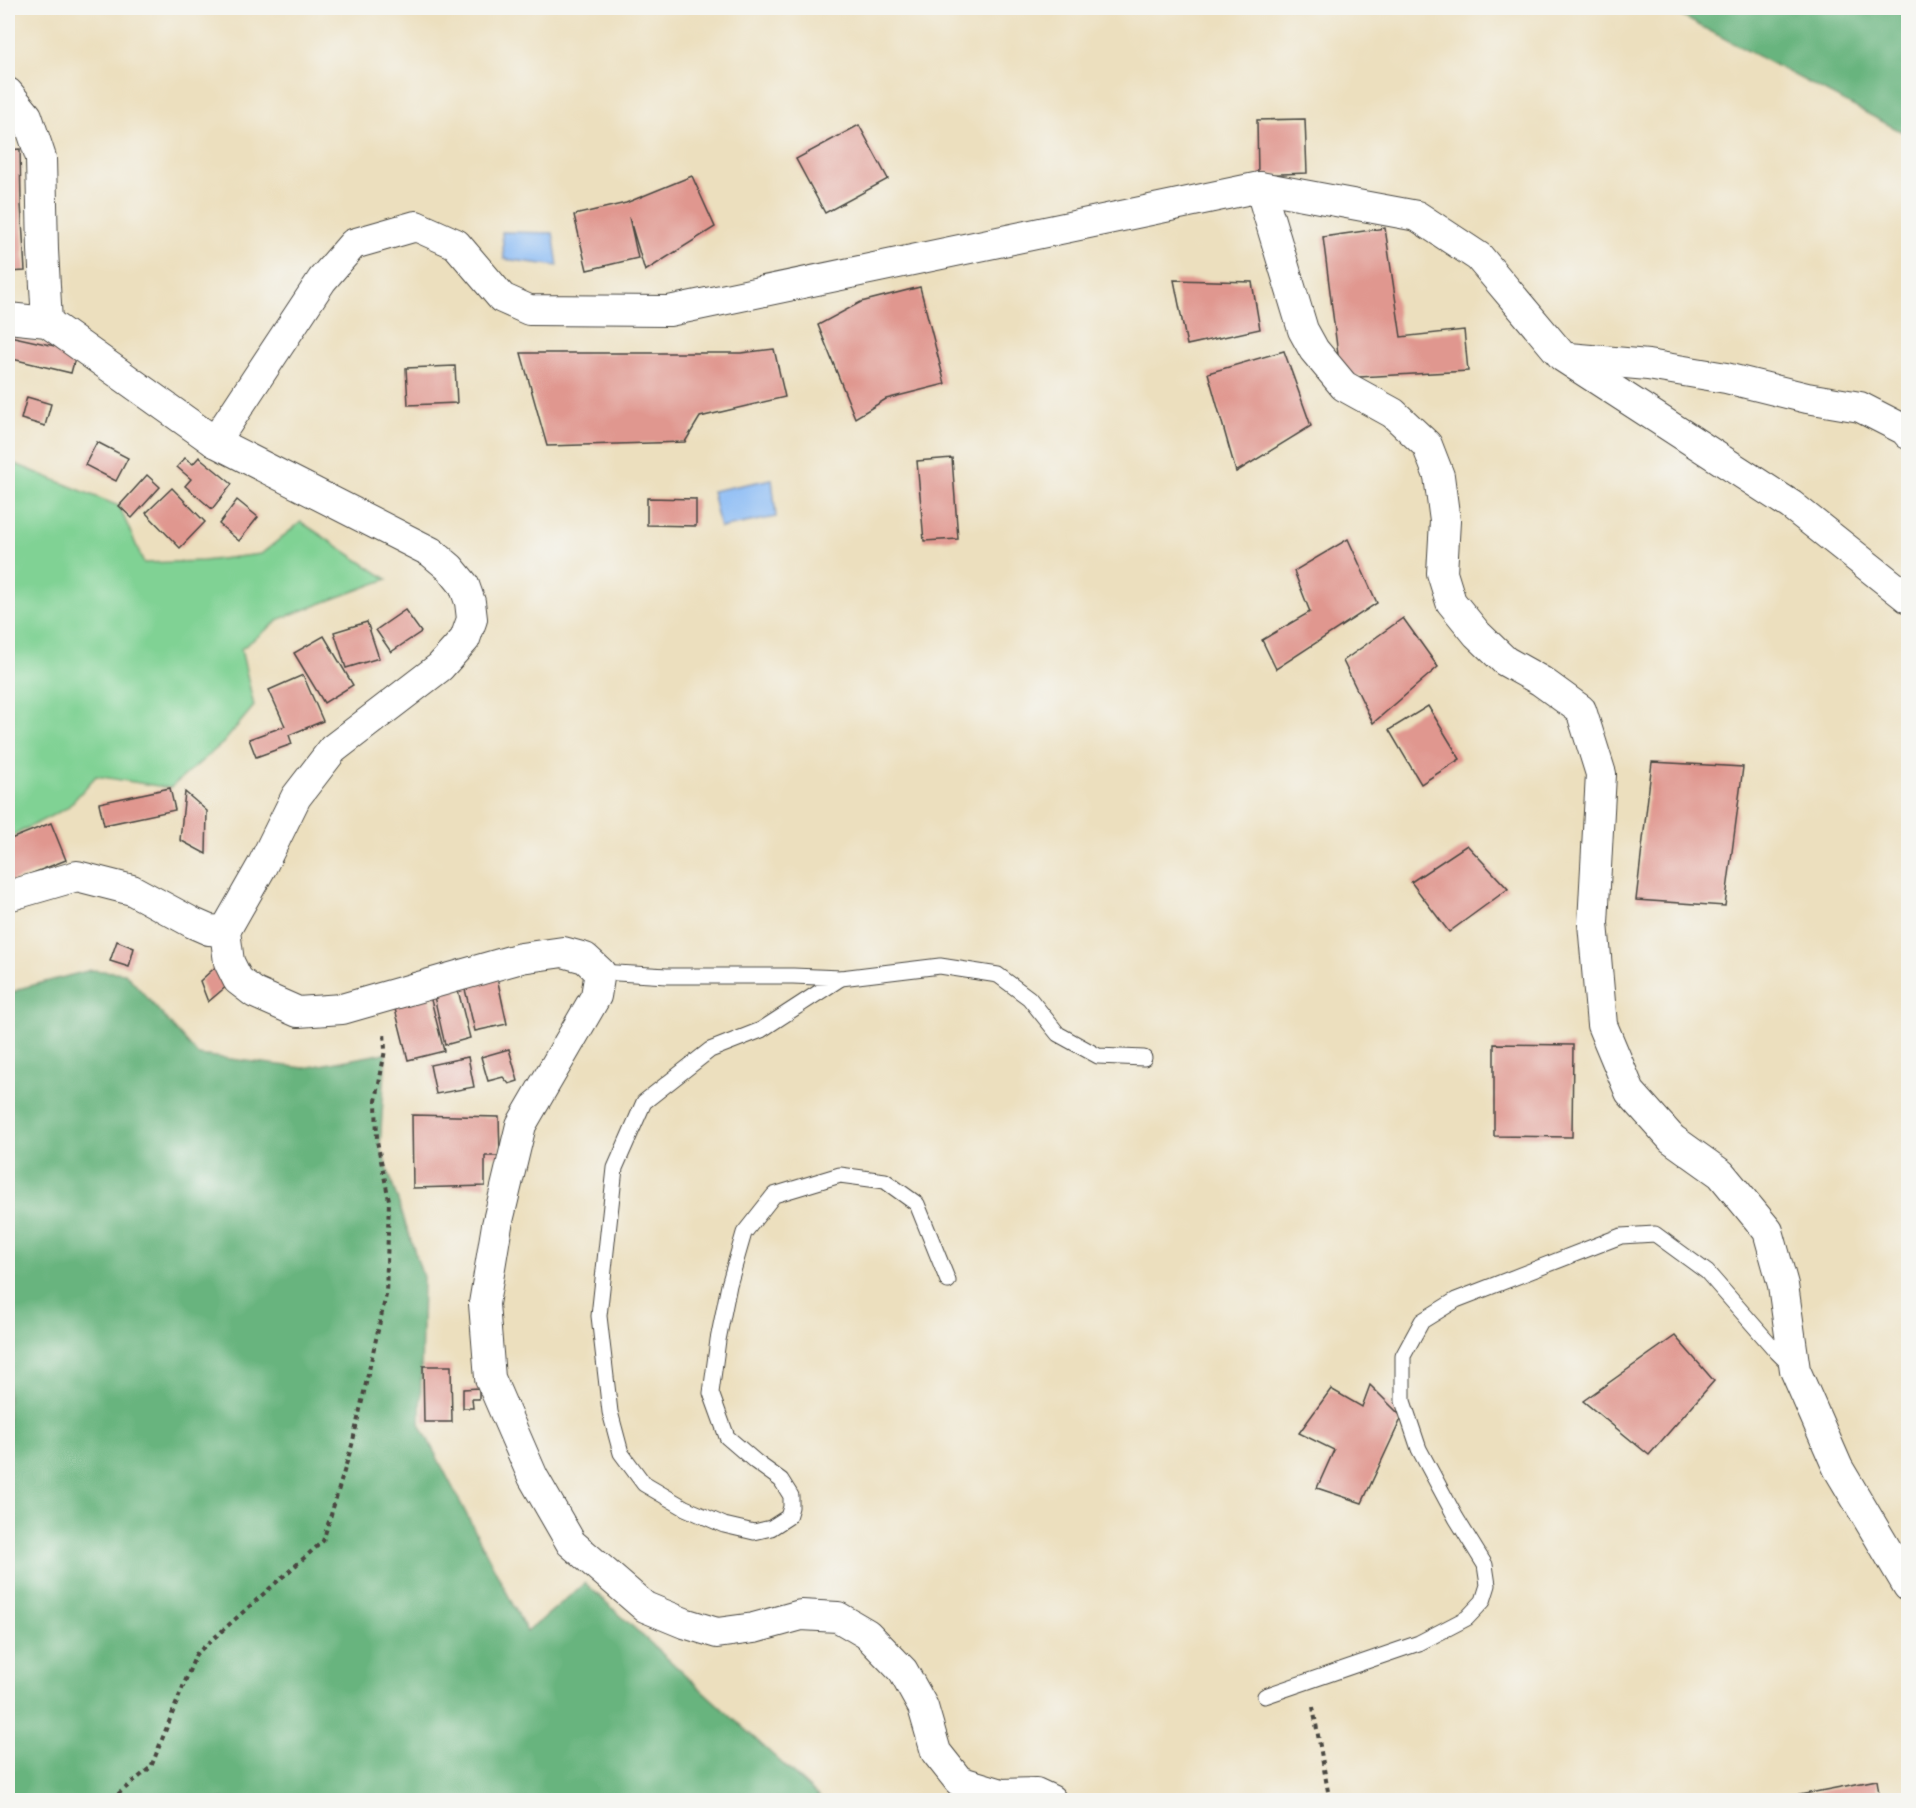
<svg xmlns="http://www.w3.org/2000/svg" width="1916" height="1808" viewBox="0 0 1916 1808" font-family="Alegreya,serif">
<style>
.green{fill:#80d294;stroke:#567e60;stroke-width:1.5}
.forest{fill:#68b47e;stroke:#4a7054;stroke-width:1.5}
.water{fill:#88baf5;stroke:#5a7290;stroke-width:1.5}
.building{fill:#e0978f}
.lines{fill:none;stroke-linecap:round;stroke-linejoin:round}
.lane-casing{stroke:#484641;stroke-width:17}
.street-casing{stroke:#484641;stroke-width:32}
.path{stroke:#484641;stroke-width:4;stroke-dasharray:4.5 4.5;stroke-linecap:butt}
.lane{stroke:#fff;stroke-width:15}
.street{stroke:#fff;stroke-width:30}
</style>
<rect width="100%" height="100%" fill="#f6f6f2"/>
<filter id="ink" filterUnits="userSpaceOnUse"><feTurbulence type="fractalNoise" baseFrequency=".0167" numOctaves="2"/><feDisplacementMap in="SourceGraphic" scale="12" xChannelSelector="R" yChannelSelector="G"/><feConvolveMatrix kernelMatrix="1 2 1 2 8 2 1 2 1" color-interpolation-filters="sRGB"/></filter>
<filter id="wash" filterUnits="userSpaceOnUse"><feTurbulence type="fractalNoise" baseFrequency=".008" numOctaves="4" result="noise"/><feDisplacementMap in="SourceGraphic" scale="24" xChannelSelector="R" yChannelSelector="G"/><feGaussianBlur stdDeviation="1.35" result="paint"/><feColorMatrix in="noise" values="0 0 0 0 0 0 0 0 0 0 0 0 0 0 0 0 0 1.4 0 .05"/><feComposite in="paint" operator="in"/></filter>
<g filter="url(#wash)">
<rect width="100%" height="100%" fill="#ecdfbe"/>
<path class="green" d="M 8,461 L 119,506 L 144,563 L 203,561 L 261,554 L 301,522 L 387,579 L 282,618 L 241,649 L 254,706 L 223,743 L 170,788 L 96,776 L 67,808 L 8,838 Z"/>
<g class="forest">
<path d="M 1668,8 L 1908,8 L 1908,135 L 1668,9 Z"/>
<path d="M 91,970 L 125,973 L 198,1055 L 304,1068 L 386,1053 L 380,1146 L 423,1277 L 420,1424 L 527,1632 L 585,1583 L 822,1800 L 8,1800 L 8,995 L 22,988 Z"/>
</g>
<g class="water">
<path d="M 502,232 L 553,233 L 558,266 L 504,259 Z"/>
<path d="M 772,479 L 776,517 L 720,528 L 712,491 Z"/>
</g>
<g id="blocks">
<g class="building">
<path d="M 1305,119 L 1307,173 L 1258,175 L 1257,120 Z"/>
<path d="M 859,125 L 888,179 L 825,213 L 796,159 Z"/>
<path d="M 20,149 L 21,203 L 25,271 L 8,272 L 8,150 Z"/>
<path d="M 692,176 L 715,227 L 645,271 L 629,217 L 638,258 L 587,270 L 574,215 L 626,203 Z"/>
<path d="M 1385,228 L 1401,337 L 1464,330 L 1468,371 L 1341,378 L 1323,237 Z"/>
<path d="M 1174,280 L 1252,282 L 1260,329 L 1187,345 Z"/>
<path d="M 920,287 L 945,384 L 886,399 L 855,418 L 818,325 L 861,302 Z"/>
<path d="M 10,336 L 77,351 L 71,373 L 8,358 Z"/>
<path d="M 774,349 L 785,397 L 700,417 L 685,442 L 547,446 L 521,353 L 741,353 Z"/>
<path d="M 1284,351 L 1311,426 L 1236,472 L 1208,373 Z"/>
<path d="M 455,366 L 457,403 L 408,405 L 406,368 Z"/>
<path d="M 27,397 L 51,404 L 45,426 L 21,419 Z"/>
<path d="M 97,442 L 128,458 L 116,481 L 85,465 Z"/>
<path d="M 199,457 L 232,484 L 212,509 L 185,486 L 191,479 L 177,467 L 185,458 L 193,464 Z"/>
<path d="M 952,458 L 958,539 L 924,541 L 917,461 Z"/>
<path d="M 147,475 L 160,487 L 132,518 L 119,506 Z"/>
<path d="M 172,488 L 205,522 L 180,548 L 146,513 Z"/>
<path d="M 647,498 L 696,499 L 696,526 L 647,525 Z"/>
<path d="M 237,500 L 258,517 L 239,541 L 219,524 Z"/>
<path d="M 1348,539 L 1377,603 L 1276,669 L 1262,640 L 1310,612 L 1294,571 Z"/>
<path d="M 405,610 L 421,632 L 391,652 L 376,630 Z"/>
<path d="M 1403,618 L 1438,667 L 1373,723 L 1343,661 Z"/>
<path d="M 367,622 L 379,658 L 346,668 L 334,632 Z"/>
<path d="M 324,636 L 353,685 L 324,703 L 294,653 Z"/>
<path d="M 303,675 L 323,721 L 289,735 L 292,744 L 256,757 L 249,739 L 285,726 L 269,690 Z"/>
<path d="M 1428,706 L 1460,759 L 1421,784 L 1389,730 Z"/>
<path d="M 1652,762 L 1743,767 L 1725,906 L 1636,900 Z"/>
<path d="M 170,788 L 175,810 L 104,825 L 99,803 Z"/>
<path d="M 185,792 L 207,811 L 206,854 L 180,840 Z"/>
<path d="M 51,823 L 66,860 L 8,883 L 8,840 Z"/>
<path d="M 1467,845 L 1508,889 L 1449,932 L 1411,882 Z"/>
<path d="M 117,941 L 134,948 L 129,967 L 110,961 Z"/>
<path d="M 220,963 L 235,979 L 208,1002 L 200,981 Z"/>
<path d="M 496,973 L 507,1024 L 475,1031 L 463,981 Z"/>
<path d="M 457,986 L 470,1038 L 445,1045 L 433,992 Z"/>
<path d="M 429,992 L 444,1051 L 408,1060 L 393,1001 Z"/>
<path d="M 1494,1044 L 1573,1045 L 1572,1137 L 1494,1136 Z"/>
<path d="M 509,1049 L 518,1081 L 509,1084 L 503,1077 L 488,1081 L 481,1057 Z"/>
<path d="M 468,1057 L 474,1087 L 436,1094 L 430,1065 Z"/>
<path d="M 412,1115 L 499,1117 L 500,1156 L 485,1156 L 485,1186 L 413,1188 Z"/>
<path d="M 1675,1336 L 1714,1381 L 1649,1455 L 1583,1401 Z"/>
<path d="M 423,1366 L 451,1366 L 452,1422 L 424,1422 Z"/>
<path d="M 1370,1385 L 1402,1417 L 1362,1503 L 1317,1488 L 1334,1450 L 1299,1433 L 1331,1389 L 1362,1407 Z"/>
<path d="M 479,1388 L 479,1399 L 472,1399 L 473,1408 L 463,1408 L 463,1389 Z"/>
<path d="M 1877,1780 L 1880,1800 L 1790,1800 L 1789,1797 Z"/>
</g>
</g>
</g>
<g filter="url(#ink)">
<use href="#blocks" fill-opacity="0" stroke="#484641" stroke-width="1.5"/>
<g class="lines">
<defs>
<g id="lane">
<path d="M 600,972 L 667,976 L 793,976 L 841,978 L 761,1030 L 710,1050 L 644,1102 L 615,1168 L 599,1316 L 610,1412 L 621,1453 L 644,1484 L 685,1508 L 724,1525 L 754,1532 L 771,1528 L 788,1517 L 791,1507 L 791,1496 L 781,1480 L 756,1462 L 727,1437 L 711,1393 L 718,1340 L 729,1285 L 744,1233 L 774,1195 L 840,1175 L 885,1181 L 917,1204 L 948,1281"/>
<path d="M 841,978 L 940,966 L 998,975 L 1029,998 L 1058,1034 L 1098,1056 L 1144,1058"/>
<path d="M 1265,1696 L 1419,1643 L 1467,1618 L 1483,1601 L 1488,1585 L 1485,1565 L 1456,1518 L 1419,1449 L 1403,1401 L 1403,1356 L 1422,1321 L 1456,1300 L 1621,1236 L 1655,1234 L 1707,1272 L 1777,1352 L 1791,1366"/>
</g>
<g id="street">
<path d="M 8,93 L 27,116 L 41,158 L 43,250 L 47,322"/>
<path d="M 1260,187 L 1303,330 L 1314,350 L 1344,386 L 1393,413 L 1427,445 L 1439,476 L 1445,521 L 1442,573 L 1451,602 L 1477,634 L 1505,661 L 1541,681 L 1581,710 L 1601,774 L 1593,923 L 1602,1025 L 1630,1092 L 1672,1139 L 1721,1174 L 1768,1231 L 1783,1285 L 1795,1370 L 1838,1468 L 1908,1586"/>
<path d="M 8,318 L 47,322 L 215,442 L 431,552 L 450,568 L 464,585 L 470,602 L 472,619 L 465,639 L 440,667 L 333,749 L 296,797 L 262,866 L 225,931 L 229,962 L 238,980 L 255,993 L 298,1012 L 342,1009 L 521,958 L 563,952 L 585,958 L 600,972 L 596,996 L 521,1125 L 497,1225 L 484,1304 L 490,1378 L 533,1477 L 571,1543 L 645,1607 L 684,1623 L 717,1633 L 754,1628 L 801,1615 L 838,1617 L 867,1634 L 903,1671 L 923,1707 L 936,1752 L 959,1781 L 1002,1794 L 1036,1793 L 1051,1800"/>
<path d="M 1569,358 L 1648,365 L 1726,378 L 1807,398 L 1860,407 L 1905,430 L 1908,434"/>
<path d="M 215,442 L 322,280 L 353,244 L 416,226 L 456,244 L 502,298 L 529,310 L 669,311 L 1260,187 L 1417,216 L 1479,257 L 1563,357 L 1791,505 L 1908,598"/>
<path d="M 8,896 L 77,876 L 132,890 L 193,923 L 209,930 L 225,931"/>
</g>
</defs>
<use href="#lane" class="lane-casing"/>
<use href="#street" class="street-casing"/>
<g class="path">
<path d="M 1313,1707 L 1329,1797 L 1332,1800"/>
<path d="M 111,1800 L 151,1767 L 196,1654 L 323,1541 L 352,1445 L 386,1295 L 389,1200 L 377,1141 L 376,1101 L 385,1050 L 384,1031"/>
</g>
<use href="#lane" class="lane"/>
<use href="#street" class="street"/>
</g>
</g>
<rect width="1916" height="1808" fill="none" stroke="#f6f6f2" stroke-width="30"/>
</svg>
